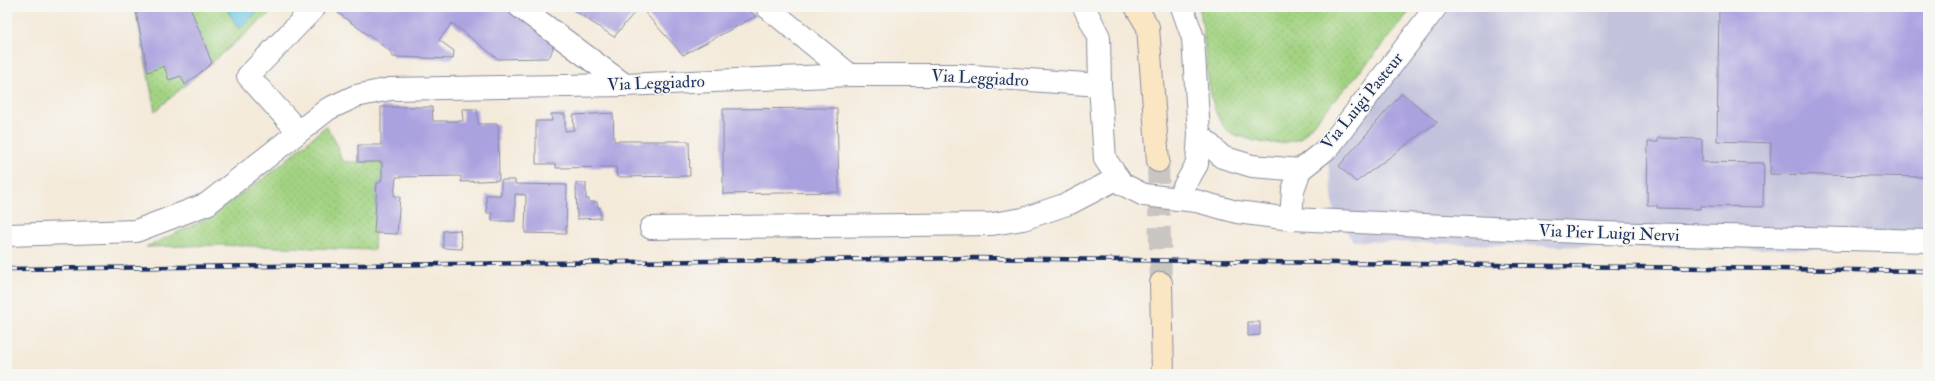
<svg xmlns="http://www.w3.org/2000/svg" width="1935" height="381" viewBox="0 0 1935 381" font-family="'IM FELL Double Pica',serif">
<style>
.industrial{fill:#c2c2dc}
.grass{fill:url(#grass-dots);stroke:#5f8170}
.water{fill:#62c3e0;stroke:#3e799f}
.building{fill:#aaa1df}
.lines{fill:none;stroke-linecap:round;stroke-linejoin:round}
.secondary-tunnel{stroke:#c9c5c1;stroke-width:22;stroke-dasharray:22 11;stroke-linecap:butt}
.minor-casing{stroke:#888c9c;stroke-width:24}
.secondary-casing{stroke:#888c9c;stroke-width:24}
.minor{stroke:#fff;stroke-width:22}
.secondary{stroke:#fbe6c4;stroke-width:22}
.rail-casing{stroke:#1b2f5e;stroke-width:4.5}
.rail{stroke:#f6f6f2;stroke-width:3;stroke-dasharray:9;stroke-linecap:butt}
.labels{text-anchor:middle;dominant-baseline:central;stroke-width:3;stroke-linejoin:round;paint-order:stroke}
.street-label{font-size:17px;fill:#1b2f5e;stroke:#f6f6f2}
</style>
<defs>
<pattern id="grass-dots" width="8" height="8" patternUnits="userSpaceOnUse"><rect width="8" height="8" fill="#a3d382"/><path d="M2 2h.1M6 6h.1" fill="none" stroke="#8cb573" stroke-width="1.8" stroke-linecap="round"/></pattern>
</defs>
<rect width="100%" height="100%" fill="#f6f6f2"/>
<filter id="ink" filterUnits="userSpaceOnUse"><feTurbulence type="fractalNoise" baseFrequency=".025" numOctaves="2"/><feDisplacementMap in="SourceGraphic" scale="8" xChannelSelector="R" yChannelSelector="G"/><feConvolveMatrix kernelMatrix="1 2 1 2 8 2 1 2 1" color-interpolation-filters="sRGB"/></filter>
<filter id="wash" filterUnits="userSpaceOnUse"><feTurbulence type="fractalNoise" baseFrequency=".012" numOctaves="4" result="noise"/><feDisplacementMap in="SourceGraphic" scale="16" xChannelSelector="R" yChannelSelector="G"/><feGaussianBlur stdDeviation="0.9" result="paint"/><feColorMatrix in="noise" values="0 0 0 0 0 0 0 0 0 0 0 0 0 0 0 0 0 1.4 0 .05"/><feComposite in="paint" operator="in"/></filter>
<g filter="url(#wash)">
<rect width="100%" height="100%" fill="#f4eada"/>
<path class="industrial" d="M 1451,7 L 1928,7 L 1928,251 L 1549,246 L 1353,241 L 1334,212 L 1328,161 Z"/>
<g class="grass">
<path d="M 135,7 L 277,7 L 155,111 Z"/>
<path d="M 1199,7 L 1359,7 L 1364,9 L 1365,7 L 1413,7 L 1371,59 L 1300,139 C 1283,144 1263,145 1246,138 C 1241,136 1231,135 1227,130 C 1203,107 1208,40 1199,7 Z"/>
<path d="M 326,126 L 338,146 L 340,157 L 345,162 L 382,162 L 382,178 L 380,183 L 377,183 L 374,250 L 222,245 L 146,247 L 202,221 L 271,173 Z"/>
</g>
<path class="water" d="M 225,7 L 263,7 L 239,29 Z"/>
<g id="blocks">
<g class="building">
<path d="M 135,7 L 190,7 L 212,63 L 185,85 L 181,76 L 169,80 L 164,66 L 148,72 Z"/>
<path d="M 330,7 L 506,7 L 551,40 L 553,48 L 550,56 L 547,58 L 498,59 L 452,23 L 439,40 L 454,51 L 453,59 L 393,57 L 390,51 Z"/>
<path d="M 569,7 L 639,7 L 614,37 Z"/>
<path d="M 640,7 L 744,7 L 756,16 L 683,55 Z"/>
<path d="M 1719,7 L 1928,7 L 1928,177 L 1770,174 L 1771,143 L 1717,141 Z"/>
<path d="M 1402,93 L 1437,122 L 1356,182 L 1339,166 Z"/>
<path d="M 381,107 L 432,107 L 433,121 L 463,121 L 462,109 L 477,109 L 478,124 L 498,124 L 499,180 L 461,182 L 461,176 L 396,177 L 394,196 L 400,197 L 397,234 L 374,233 L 377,183 L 380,183 L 382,178 L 382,162 L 358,162 L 358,145 L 381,145 Z"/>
<path d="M 837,108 L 839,192 L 723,194 L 723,109 Z"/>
<path d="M 613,113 L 614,141 L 689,141 L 690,176 L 617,177 L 616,167 L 556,168 L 556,164 L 536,164 L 536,121 L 552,121 L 551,114 L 565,114 L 565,131 L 574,130 L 573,115 Z"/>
<path d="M 1658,138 L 1702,139 L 1702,162 L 1764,163 L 1763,207 L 1700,206 L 1700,209 L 1657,208 L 1657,205 L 1647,205 L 1648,142 L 1658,142 Z"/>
<path d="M 501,180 L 515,180 L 515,184 L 567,185 L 566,234 L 525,233 L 526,195 L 515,194 L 515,221 L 492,221 L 492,213 L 487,213 L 486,195 L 501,195 Z"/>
<path d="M 576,183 L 586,183 L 586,199 L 589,199 L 589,202 L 597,202 L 598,208 L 600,208 L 601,218 L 577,219 Z"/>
<path d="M 460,230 L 462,249 L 443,248 L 443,231 Z"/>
<path d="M 1248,322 L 1260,322 L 1260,335 L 1248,336 Z"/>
</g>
</g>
</g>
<g filter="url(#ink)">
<use href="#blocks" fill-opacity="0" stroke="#888c9c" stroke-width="1"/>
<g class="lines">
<path class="secondary-tunnel" d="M 1158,161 L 1161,283"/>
<defs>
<g id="minor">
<path d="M 520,7 L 625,85"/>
<path d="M 767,7 L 850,75"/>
<path d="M 1084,7 L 1099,37 L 1100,85 L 1105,159 L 1122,184 L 1144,195 L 1196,201 L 1237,212 L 1291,219 L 1600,233 L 1928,241"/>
<path d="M 298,131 L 248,76 L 315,7"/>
<path d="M 1199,134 L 1222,157 L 1252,166 L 1300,170"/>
<path d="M 1177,199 L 1197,164 L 1199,134 L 1193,38 L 1182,7"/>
<path d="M 1291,219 L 1293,190 L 1300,170 L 1329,147 L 1436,7"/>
<path d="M 651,228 L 992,224 L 1023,219 L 1070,203 L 1118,178"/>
<path d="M 7,235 L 136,231 L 207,204 L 328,109 L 356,96 L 390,89 L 625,85 L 850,75 L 957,75 L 1100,85"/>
</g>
<g id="secondary">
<path d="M 1136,7 L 1148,27 L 1158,161"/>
<path d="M 1161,283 L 1163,374"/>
</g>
</defs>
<use href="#minor" class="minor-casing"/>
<use href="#secondary" class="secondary-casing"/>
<use href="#minor" class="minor"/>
<use href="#secondary" class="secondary"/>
<defs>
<path id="rail" d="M 7,269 L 977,258 L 1928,271"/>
</defs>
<use href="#rail" class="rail-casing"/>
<use href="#rail" class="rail"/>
</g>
</g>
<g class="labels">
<g class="street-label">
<text transform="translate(980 78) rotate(3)">Via Leggiadro</text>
<text transform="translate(656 83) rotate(-2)">Via Leggiadro</text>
<text transform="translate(1362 101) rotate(-51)">Via Luigi Pasteur</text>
<text transform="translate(1609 233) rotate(2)">Via Pier Luigi Nervi</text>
</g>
</g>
<rect width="1935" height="381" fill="none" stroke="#f6f6f2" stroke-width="24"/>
</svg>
